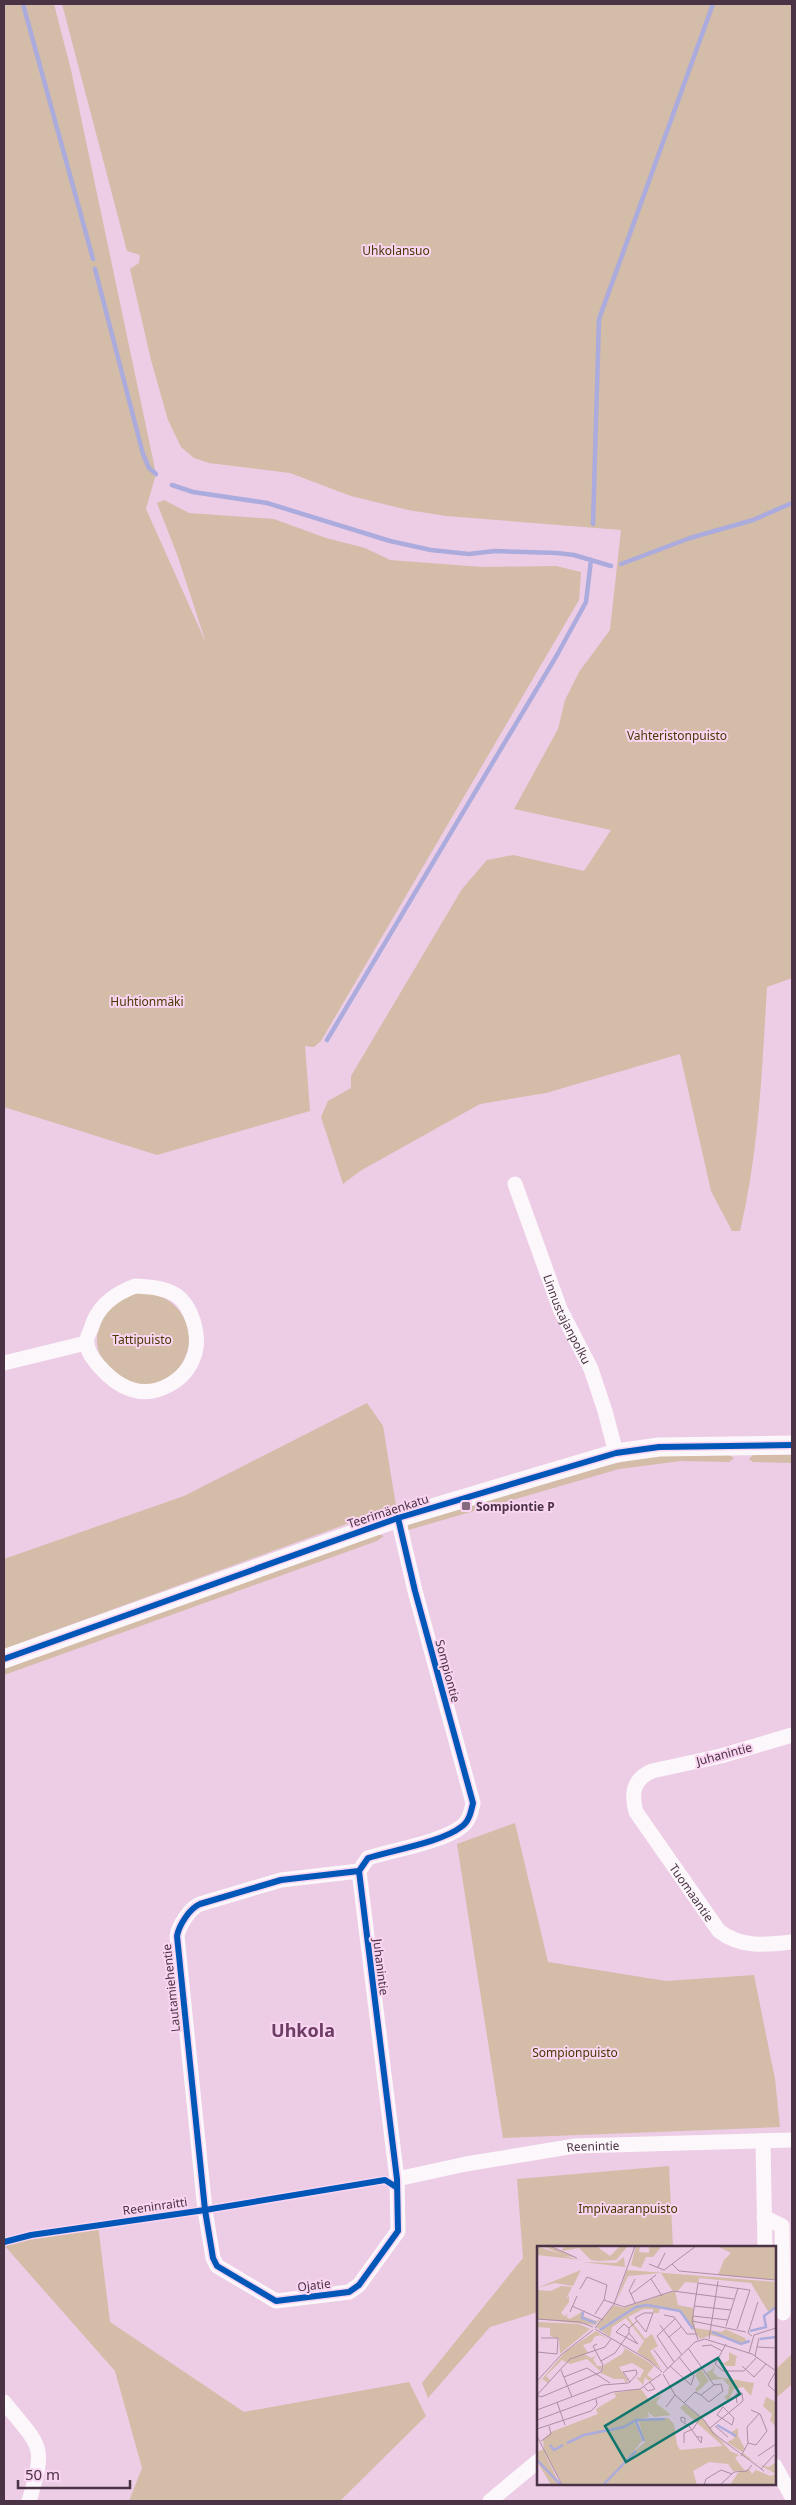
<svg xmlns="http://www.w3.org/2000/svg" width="796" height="2505" viewBox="0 0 796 2505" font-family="'Noto Sans',sans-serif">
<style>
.green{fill:#d3bca8}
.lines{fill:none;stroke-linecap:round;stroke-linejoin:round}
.stream{stroke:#ababdd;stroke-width:4.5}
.minor{stroke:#fcf7fb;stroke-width:15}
.tertiary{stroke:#fcf7fb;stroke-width:19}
.cycleway-casing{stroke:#f9d5f1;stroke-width:9}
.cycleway{stroke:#0057b8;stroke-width:6}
.poi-dot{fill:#84697e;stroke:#f9d5f1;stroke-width:2}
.labels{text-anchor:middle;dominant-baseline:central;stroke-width:4;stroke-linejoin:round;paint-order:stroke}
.park-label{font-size:12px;fill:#473a01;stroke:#f9d5f1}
.street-label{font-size:12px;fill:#4b3346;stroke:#f9d5f1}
.poi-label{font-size:12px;font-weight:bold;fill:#4b3346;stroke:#f9d5f1;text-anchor:start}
.district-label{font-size:18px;font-weight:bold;fill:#6e3d65;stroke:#f9d5f1}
.inset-river{fill:none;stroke:#ababdd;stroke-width:2.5}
.inset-road{fill:none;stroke:#ac8fa5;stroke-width:1}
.view{fill:#0f766e;fill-opacity:0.15;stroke:#0f766e;stroke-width:2.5}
.inset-edge{fill:none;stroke:#4b3346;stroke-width:2.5}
</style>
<rect width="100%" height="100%" fill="#edcce5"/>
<g class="green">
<path d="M 4,4 L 54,4 L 71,70 L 156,474 L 146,509 L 206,643 L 178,557 L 157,503 L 164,500 L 189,513 L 274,519 L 326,538 L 365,548 L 390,560 L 482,567 L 556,566 L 581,572 L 579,600 L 321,1041 L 314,1047 L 305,1046 L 310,1111 L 157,1155 L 4,1107 Z"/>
<path d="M 62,4 L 792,4 L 792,978 L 767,987 C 762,1069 759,1151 740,1231 L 732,1231 L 711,1191 L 680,1054 L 546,1093 L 480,1104 L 360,1171 L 343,1184 L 321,1117 L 328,1101 L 351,1088 L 351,1076 L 462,889 L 487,860 L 513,855 L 584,871 L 611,830 L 514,809 L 558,729 L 565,700 L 579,672 L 610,630 L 621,530 L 446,516 L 408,510 L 351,496 L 290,473 L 209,463 L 194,458 L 181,447 L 168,420 L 151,360 L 130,269 L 139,263 L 140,255 L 127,251 Z"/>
<circle cx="143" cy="1339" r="46"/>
<path d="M 367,1403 L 383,1426 L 396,1506 L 4,1649 L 4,1559 L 184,1496 Z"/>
<path d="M 729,1455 L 734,1458 L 729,1462 L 681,1461 L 619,1469 L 405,1531 L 409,1524 L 562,1477 L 645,1456 Z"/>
<path d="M 753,1455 L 792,1455 L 792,1463 L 753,1462 L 749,1459 Z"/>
<path d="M 373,1533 L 384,1536 L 377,1541 L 4,1675 L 4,1667 Z"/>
<path d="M 515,1823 L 548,1962 L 666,1981 L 754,1975 L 775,2079 L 780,2127 L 503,2138 L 457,1844 Z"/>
<path d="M 669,2166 L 673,2247 L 538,2248 L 538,2312 L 490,2327 L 428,2398 L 422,2383 L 523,2258 L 517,2179 Z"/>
<path d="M 98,2225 L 110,2322 L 244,2412 L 409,2382 L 426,2416 L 340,2501 L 129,2501 L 142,2468 L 115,2371 L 4,2245 L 4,2242 Z"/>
<path d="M 792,2354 L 792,2384 L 775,2399 L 775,2370 Z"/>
</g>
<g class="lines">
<g class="stream">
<path d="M 23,4 L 93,259"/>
<path d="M 95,269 L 143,454 L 149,468 L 156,474"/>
<path d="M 172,485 L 193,492 L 267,503 L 390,541 L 431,550 L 469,554 L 495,551 L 557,553 L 574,555 L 611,566"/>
<path d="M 593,524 L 599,319 L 713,4"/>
<path d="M 621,564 L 690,538 L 753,520 L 792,503"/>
<path d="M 327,1040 L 557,655 L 586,602 L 591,560"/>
</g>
<g class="minor">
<path id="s1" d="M 515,1184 L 560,1309 L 591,1369 L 605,1411 L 616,1453"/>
<path d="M 135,1286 C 149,1287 163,1287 176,1295 C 192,1306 200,1335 195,1353 C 191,1367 182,1378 169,1385 C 142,1400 118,1388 99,1366 C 94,1360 87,1352 87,1343 C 86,1339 89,1333 91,1329 C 97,1306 114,1294 135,1286 Z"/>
<path d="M 4,1363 L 86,1343"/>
<path id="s2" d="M 792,1735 L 721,1756 L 652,1771 C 633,1779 631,1794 636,1812 L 719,1931 C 741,1948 766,1945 792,1942"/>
<path d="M 359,1871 L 281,1880 L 200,1904 C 190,1908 179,1925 177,1936 L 205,2210 L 213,2258 L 217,2266 L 276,2301 L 349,2292 L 359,2285 L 398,2231 L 397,2179 L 359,1871 L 368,1858 C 393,1850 442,1842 461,1827 C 469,1822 471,1812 473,1803 L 415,1591 L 398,1518"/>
<path d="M 763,2141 L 765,2248"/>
<path id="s3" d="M 397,2179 L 466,2164 L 575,2146 L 792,2140"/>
<path d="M 764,2217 L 782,2226 L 783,2313"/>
<path d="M 4,2402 C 40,2447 47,2443 29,2501"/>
<path d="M 775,2466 L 792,2497"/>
<path d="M 490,2501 L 538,2461"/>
</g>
<path class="tertiary" d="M 4,1659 L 398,1518 L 616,1453 L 659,1447 L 792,1445"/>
<defs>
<g id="cycleway">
<path d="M 4,1659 L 398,1518 L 616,1453 L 659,1447 L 792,1445"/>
<path d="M 359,1871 L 281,1880 L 200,1904 C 190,1908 179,1925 177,1936 L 205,2210 L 213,2258 L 217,2266 L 276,2301 L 349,2292 L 359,2285 L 398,2231 L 397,2179 L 359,1871 L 368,1858 C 393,1850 442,1842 461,1827 C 469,1822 471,1812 473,1803 L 415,1591 L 398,1518"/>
<path d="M 4,2242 L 31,2235 L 205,2210 L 385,2180 L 396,2187"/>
</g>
</defs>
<use href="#cycleway" class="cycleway-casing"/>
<use href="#cycleway" class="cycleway"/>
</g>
<rect class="poi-dot" x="461" y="1501" width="10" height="10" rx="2.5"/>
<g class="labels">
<g class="park-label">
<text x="396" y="250">Uhkolansuo</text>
<text x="677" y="735">Vahteristonpuisto</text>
<text x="147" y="1001">Huhtionmäki</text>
<text x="142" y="1339">Tattipuisto</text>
<text x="575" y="2052">Sompionpuisto</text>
<text x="628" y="2208">Impivaaranpuisto</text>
</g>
<g class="street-label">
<text stroke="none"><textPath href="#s1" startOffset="145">Linnustajanpolku</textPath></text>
<text transform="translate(388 1511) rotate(-18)">Teerimäenkatu</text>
<text transform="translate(448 1671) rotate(75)">Sompiontie</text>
<text transform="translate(724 1754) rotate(-15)">Juhanintie</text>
<text stroke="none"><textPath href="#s2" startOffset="292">Tuomaantie</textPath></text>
<text transform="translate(381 1967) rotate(83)">Juhanintie</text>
<text transform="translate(171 1988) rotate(-96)">Lautamiehentie</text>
<text stroke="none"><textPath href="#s3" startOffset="199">Reenintie</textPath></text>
<text transform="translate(155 2206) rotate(-8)">Reeninraitti</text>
<text transform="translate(314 2285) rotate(-7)">Ojatie</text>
</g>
<g class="poi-label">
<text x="476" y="1506">Sompiontie P</text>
</g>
<g class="district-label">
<text x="303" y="2030">Uhkola</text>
</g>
</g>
<g transform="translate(537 2246)">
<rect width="239" height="239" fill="#edcce5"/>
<path d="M 0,0 L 25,9 L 6,0 L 12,0 L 37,11 L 26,10 L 45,14 L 0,9 ZM 27,0 L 59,0 L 73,10 L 83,0 L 90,1 L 79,14 L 62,15 L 54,14 L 42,2 L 25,5 ZM 99,0 L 103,0 L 102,6 L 112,7 L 112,0 L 125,0 L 116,11 L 109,11 L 104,22 L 94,19 ZM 180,0 L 239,0 L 239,34 L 181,29 L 187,14 L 194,7 ZM 87,11 L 88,21 L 45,16 L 79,17 ZM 44,24 L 36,40 L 18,37 L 0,42 ZM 90,24 L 239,36 L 239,61 L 232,67 L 214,37 L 162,32 L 161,37 L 148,36 L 141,45 L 135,44 L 124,27 L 91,30 L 79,56 ZM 24,40 L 35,41 L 29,53 L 32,50 L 32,56 L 24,67 L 27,70 L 31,68 L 29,71 L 33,73 L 48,64 L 46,70 L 59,75 L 64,73 L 58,79 L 0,73 L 0,44 L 14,45 ZM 138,45 L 141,59 L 156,62 L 158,82 L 185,86 L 188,83 L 208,92 L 210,97 L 203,98 L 187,89 L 186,92 L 174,89 L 163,93 L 143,65 L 123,62 L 122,67 L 116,67 L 116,63 L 106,63 L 91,71 L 108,93 L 115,88 L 121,100 L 113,105 L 124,123 L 100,106 L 107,95 L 89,72 L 75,81 L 73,91 L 59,81 L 77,59 L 86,62 ZM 0,76 L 42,78 L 53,83 L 23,108 L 22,93 L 13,90 L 13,82 L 0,81 ZM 59,85 L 73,94 L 63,89 L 57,91 L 55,96 L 46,99 L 51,107 L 47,108 L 54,112 L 60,109 L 56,113 L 60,120 L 65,120 L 63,125 L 50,113 L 33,118 L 25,114 L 9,130 L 13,134 L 11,137 L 6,133 L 0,139 L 29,105 ZM 84,100 L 112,116 L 117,120 L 110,129 L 116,133 L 112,135 L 108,131 L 106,139 L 99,131 L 103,132 L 107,124 L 95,117 L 82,121 L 91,135 L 89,137 L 87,133 L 77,133 L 64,127 L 67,119 L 85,108 L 88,103 ZM 192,106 L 201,111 L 209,107 L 199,112 L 198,120 L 190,120 L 185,118 L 192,114 ZM 175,119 L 178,121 L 176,126 L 181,131 L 217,137 L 214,150 L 206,141 L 197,143 L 191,155 L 187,151 L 191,148 L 192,140 L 186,133 L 174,134 L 169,127 L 177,122 ZM 164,123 L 172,135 L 160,146 L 158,143 L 163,138 L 158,129 ZM 104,143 L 113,155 L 125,149 L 119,157 L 134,169 L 117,171 L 111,166 L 112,171 L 97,174 L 105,195 L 95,207 L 108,196 L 101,174 L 131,172 L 137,178 L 140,199 L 143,204 L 186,200 L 143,162 L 147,158 L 166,173 L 193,205 L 202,209 L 198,212 L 208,225 L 196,225 L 191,218 L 172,216 L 156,225 L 160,239 L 26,239 L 6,204 L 23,239 L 14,239 L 0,215 L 0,206 L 7,203 L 6,194 L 14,186 L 61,168 L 59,163 L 79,151 L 77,147 ZM 229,151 L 239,156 L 239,181 L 233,174 L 235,168 L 226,160 ZM 201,182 L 201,190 L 208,203 L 205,206 L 190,196 L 198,192 L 193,187 ZM 206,207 L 220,218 L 232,221 L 239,216 L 239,239 L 193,239 L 201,227 L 212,223 L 215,228 L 219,224 L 233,230 L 239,228 L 205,209 Z" fill="#d3bca8"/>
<path class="inset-river" d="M 46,66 L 45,72 L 59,77M 63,84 L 99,61 L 110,59 L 143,65 L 156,83M 213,85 L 229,81 L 227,70 L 239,61M 175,86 L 204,98 L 213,95M 223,93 L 239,91M 98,173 L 107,195M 99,174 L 128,173M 180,179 L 199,190M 30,197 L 47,189 L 87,181 L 97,175M 13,199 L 17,204 L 26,199M 0,214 L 23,238M 66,239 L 99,205"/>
<path class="inset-road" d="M 13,0 L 40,12M 112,18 L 127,24 L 159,0M 135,18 L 142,25 L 239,34M 121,21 L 128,7M 114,33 L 125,50M 43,43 L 50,31 L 70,39 L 67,54 L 58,68M 94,48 L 92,45 L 98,33M 67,54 L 87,61 L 136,45 L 197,53M 98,57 L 94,48 L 119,29M 35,60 L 66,74M 157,60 L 194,64M 33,66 L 40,50M 107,67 L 116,67 L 109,86 L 98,72 ZM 127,69 L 137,71 L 150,88 L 159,88M 156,70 L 191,74M 0,73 L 43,76 L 56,81M 155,75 L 209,86M 123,79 L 145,109M 189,80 L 201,42M 58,82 L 77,58 L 98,0M 92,82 L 87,78 L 79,86 L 101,98 L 92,87M 58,83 L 113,115 L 125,126M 215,90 L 211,87 L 221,56M 132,91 L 144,81M 4,92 L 21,92 L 20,108M 172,93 L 181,35M 161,94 L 155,75 L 161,37 L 213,44 L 200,83M 189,98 L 178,118 L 186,125 L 207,125 L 220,111M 165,100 L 174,99 L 185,105M 220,101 L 239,102M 151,102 L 177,139M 117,104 L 131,123M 0,106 L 20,108M 212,107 L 217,89 L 239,82M 218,110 L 222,92M 64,115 L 78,107 L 92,87 L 92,82 L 100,75M 137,116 L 120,90 L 138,73M 133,120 L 154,139 L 157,130 L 142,111M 205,120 L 217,131 L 229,118M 24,124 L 35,151M 239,125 L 231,139 L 239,146M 126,127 L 158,96 L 168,93 L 215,108 L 239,125M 126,128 L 138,149 L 167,174 L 176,187 L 227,225M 27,131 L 50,122 L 73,137M 0,135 L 24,109 L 56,84M 107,141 L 111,145 L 118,143 L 113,136M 0,149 L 4,151 L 64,126 L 66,119 L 56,100 L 60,98M 0,149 L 33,113 L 68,101 L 74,93M 164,149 L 172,156 L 186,145 L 184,138 L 177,139M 20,156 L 28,179M 147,157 L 158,146 L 164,149 L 177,139M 129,161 L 138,149M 186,161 L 197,172 L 195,179 L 180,169 ZM 0,164 L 66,139 L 91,137 L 93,136 L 100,128 L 99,124 L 86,126 L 93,136M 0,174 L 76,146 L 103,143 L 124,128M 148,176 L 148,172 L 144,171 L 144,175 L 152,180 L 164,197 L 165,191 L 160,191M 178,180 L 191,191M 173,182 L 206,155 L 205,147 L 199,148 L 200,157M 0,183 L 54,165 L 60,159 L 59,153M 0,190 L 25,239M 4,195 L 14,188 L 12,180M 147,197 L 147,187 L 156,183 L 164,171M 211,197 L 219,199 L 230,185 L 223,168 L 214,164M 204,210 L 211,197 L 210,181 L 222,168M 221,210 L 239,198M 224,223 L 237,209M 167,239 L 169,233 L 184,224 L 195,228M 183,239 L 197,226 L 210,225 L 215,219"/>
<path class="view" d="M 181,112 L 203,148 L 89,216 L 68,180 Z"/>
<rect width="239" height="239" class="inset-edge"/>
</g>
<rect width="796" height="2505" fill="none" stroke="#4b3346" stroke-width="10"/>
<path d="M18 2480v8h112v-8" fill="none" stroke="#4b3346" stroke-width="2.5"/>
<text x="25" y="2480" font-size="15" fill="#4b3346" stroke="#f9d5f1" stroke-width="4" paint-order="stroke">50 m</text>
</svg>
